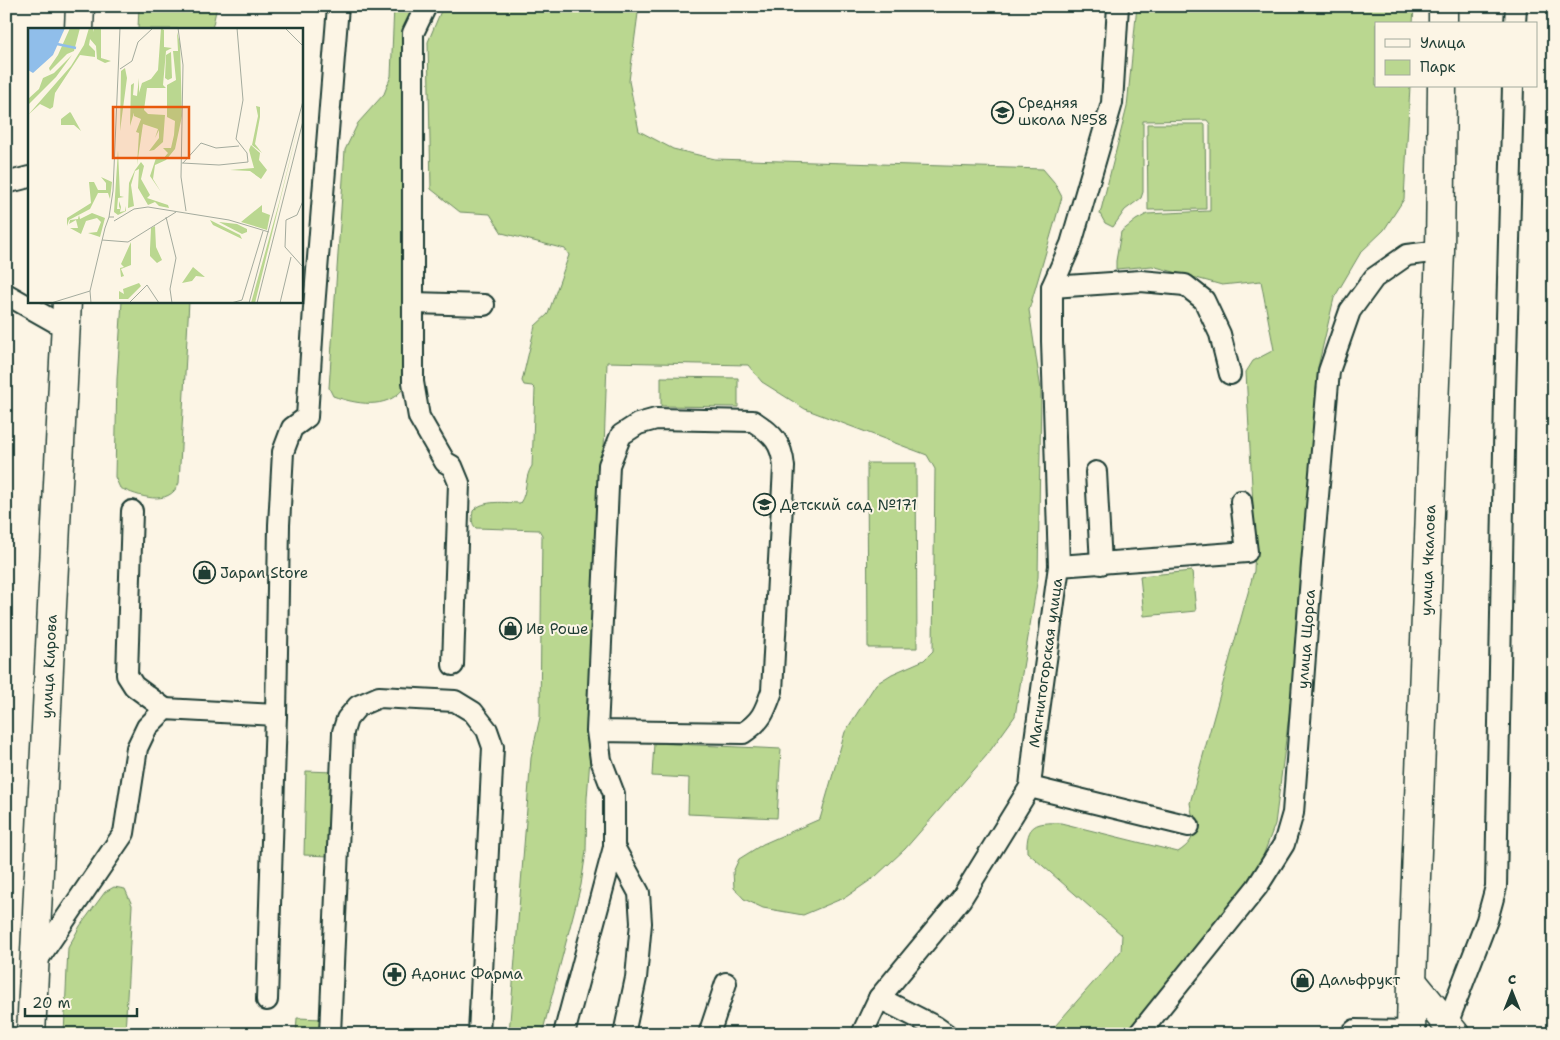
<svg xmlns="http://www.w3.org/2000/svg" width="1560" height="1040" viewBox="0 0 1560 1040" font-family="'Shantell Sans',sans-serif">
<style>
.green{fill:#bad790;stroke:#6c8a62}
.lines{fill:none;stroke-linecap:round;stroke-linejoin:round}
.service-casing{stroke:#1f3d34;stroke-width:24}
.minor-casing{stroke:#1f3d34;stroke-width:31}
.tertiary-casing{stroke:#1f3d34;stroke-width:31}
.secondary-casing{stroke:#1f3d34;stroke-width:31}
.service{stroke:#fcf5e5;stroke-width:20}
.minor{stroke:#fcf5e5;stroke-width:28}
.tertiary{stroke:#fcf5e5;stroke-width:28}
.secondary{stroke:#fcf5e5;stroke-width:28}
.labels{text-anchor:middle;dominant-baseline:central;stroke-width:4;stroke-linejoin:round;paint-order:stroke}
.poi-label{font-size:15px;fill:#1f3d34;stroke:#fcf5e5;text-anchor:start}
.street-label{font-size:15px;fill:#1f3d34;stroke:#fcf5e5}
.inset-river{fill:none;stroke:#90beea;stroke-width:2.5}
.inset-road{fill:none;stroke:#a4ab9e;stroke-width:1}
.view{fill:#e8590c;fill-opacity:0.15;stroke:#e8590c;stroke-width:2.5}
.inset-edge{fill:none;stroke:#1f3d34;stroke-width:2.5}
</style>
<rect width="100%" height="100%" fill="#fcf5e5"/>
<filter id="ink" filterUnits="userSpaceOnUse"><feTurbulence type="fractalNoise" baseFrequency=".02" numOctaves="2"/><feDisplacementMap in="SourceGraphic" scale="10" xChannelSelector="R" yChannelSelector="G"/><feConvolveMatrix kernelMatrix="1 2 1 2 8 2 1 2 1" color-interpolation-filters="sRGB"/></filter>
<g filter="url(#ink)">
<g class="green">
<path d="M 139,6 L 217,6 L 212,29 L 138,29 Z"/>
<path d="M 394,6 L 418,6 L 408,167 L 403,389 C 386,410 356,404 333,396 L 329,388 L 345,150 L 358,123 L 384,94 L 391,76 Z"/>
<path d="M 443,6 L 639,6 L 629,81 L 639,131 L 673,149 L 715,159 L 1043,169 L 1054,182 L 1062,197 L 1029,310 L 1041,390 L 1038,577 L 1015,716 L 987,755 L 905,849 L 875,877 L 846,897 L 803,915 L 763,908 L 744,899 L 734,888 L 733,872 L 739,859 L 763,844 L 820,819 L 845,732 L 876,684 L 892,674 L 924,660 L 933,651 L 935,469 L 927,455 L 805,409 L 762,382 L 748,365 L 607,362 L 596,681 L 587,798 L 586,851 L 581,885 L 542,1034 L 509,1034 L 531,758 L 540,717 L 542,535 L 539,530 L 476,528 C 471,524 472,517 473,511 C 483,499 506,503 520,503 C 528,492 524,477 532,466 L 535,389 L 532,386 L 524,385 L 522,381 L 535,326 L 548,314 L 569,255 L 565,249 L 502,233 L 490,214 L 460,212 L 431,189 L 428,42 Z"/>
<path d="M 1137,6 L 1414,6 L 1413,24 L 1376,24 L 1376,86 L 1410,86 L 1404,199 L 1384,230 L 1361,252 L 1334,298 L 1318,367 L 1290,708 L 1275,824 L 1257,872 L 1240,897 L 1125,1034 L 1048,1034 L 1121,951 L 1122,935 L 1027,852 C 1026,824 1036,822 1061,823 L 1178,852 C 1200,838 1194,826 1190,803 L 1254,571 L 1255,543 L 1246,372 L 1253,361 L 1274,350 L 1261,281 L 1222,285 L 1152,266 L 1116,269 L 1116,261 L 1121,232 L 1136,220 L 1147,214 L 1210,211 L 1210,124 L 1207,120 L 1143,121 L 1143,192 L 1141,198 L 1125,210 L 1113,227 L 1105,223 L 1100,214 L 1127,107 Z"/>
<path d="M 1147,124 L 1205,124 L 1206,209 L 1148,210 Z"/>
<path d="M 122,301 L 189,301 L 179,483 C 169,508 138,496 120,488 L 115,477 L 117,379 Z"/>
<path d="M 661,377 L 738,378 L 738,407 L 661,406 Z"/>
<path d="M 867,463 L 916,463 L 917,648 L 868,648 Z"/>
<path d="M 1192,571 L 1196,611 L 1144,616 L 1140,576 Z"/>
<path d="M 654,743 L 781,749 L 777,818 L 688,814 L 689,778 L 652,776 Z"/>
<path d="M 306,771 L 334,772 L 330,856 L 304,855 Z"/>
<path d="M 114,887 L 125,889 L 132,905 L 125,1034 L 64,1034 L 68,948 L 80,926 L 105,892 Z"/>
<path d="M 297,1018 L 324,1019 L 324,1034 L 296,1034 Z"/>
</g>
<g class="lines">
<defs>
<g id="service">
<path d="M 426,6 L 413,33 L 413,382 L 419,417 L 445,462 L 452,466 L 459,483 L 453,665"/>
<path d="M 1515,24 L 1516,6"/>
<path d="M 6,183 L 29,177"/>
<path d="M 1052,287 L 1141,281 L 1185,285 L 1204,300 L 1220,334 L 1230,374"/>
<path d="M 6,294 L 66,328"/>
<path d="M 413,303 L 484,305"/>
<path d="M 1096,472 L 1101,564"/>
<path d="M 132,511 L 127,675 L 134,686 L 165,709"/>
<path d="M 1059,566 L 1247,552 L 1241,501"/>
<path d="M 1030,787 L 1189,826"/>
<path d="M 614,847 L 639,893 L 641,923 L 636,978 L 624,1034"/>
<path d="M 34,965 L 124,833 L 137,748 L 147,727 L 165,709 L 276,715 L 279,525 L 283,452 L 292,428 L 307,417 L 314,308 L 338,6"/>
<path d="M 879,998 L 936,1027 L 946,1034"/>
<path d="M 267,1000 L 276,715"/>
<path d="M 1447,1024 L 1487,920 L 1496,887 L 1505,396 L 1513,86"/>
<path d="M 330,1034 L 343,732 L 347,719 L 358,706 L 379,697 L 455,701 L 473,712 L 487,730 L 493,747 L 479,1034"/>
<path d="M 564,1034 L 614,847 L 614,794 L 601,760 L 597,731 L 609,465 L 621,435 L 638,424 L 656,419 L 753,421 C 773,434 782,443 784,467 L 772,691 C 765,711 762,721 743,733 L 597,731"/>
<path d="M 709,1034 L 726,983"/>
<path id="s1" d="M 862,1034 L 879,998 L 961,899 L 1030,787 L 1035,740 L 1059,566 L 1052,341 L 1052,287 L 1071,244 L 1112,103 L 1118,6"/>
<path id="s2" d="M 1139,1034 L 1257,887 L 1284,844 L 1293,813 L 1312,564 L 1329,371 L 1350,311 L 1374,278 L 1407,255 L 1440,251"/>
<path d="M 1351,1034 L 1355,1030 L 1411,1031"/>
</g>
<path id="minor" d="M 1412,981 L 1455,1034"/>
<g id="tertiary">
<path d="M 79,29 L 80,6"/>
<path id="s3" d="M 31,1034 L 67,301"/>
</g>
<g id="secondary">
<path d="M 1443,24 L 1443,6"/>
<path id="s4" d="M 1411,1034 L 1412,981 L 1440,251 L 1442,86"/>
</g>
</defs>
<use href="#service" class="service-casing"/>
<use href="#minor" class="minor-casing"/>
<use href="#tertiary" class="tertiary-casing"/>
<use href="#secondary" class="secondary-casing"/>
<use href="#service" class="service"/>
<use href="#minor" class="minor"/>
<use href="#tertiary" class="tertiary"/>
<use href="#secondary" class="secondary"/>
</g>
</g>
<defs>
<symbol id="school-ring" viewBox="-11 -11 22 22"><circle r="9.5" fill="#fcf5e5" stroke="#1f3d34" stroke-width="1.5"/><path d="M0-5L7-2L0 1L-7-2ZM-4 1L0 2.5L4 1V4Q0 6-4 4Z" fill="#1f3d34"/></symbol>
<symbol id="shop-ring" viewBox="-11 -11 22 22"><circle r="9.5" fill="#fcf5e5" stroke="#1f3d34" stroke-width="1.5"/><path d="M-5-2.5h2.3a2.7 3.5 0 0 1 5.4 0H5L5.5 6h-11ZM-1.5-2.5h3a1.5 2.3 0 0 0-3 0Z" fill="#1f3d34"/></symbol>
<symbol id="pharmacy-ring" viewBox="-11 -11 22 22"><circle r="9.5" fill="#fcf5e5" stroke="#1f3d34" stroke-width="1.5"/><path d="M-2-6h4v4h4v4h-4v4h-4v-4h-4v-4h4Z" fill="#1f3d34"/></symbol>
</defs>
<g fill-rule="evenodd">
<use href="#school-ring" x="990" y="100" width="25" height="25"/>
<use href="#school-ring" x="752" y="492" width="25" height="25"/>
<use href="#shop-ring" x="192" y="560" width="25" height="25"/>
<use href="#shop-ring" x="498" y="616" width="25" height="25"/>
<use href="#pharmacy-ring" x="382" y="962" width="25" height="25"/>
<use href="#shop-ring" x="1290" y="968" width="25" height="25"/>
</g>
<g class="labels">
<g class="poi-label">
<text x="1018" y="103">Средняя<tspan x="1018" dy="17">школа №58</tspan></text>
<text x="780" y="505">Детский сад №171</text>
<text x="220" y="573">Japan Store</text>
<text x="526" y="629">Ив Роше</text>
<text x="411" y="974">Адонис Фарма</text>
<text x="1319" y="980">Дальфрукт</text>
</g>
<g class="street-label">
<text stroke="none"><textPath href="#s4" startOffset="474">улица Чкалова</textPath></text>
<text stroke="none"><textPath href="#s2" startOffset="446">улица Щорса</textPath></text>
<text stroke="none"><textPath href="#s1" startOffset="425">Магнитогорская улица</textPath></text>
<text stroke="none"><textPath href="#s3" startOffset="368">улица Кирова</textPath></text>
</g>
</g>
<g transform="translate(28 28)">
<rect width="275" height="275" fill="#fcf5e5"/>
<path d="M 42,0 L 52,0 L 46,23 L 39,26 L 22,43 L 21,40 L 30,27 ZM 61,0 L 65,0 L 66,4 L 66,0 L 73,0 L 73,30 L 83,33 L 77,35 L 69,31 L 68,18 L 62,11 L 61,17 L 67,23 L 67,29 L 52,27 L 27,65 L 25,79 L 22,81 L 12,76 L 0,87 L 43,38 L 56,17 ZM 133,0 L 136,2 L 136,19 L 144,20 L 138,23 L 135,57 L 138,60 L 119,60 L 116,82 L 120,86 L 137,87 L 135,114 L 126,122 L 121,123 L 131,110 L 131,102 L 127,110 L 130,101 L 115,96 L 109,137 L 111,105 L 108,104 L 113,91 L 106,88 L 106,81 L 114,55 L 123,51 L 130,42 ZM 149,4 L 152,15 L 154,88 L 147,121 L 138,132 L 127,137 L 125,151 L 133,164 L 122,148 L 128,130 L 135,131 L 140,125 L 135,120 L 143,120 L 146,107 L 147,93 L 139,89 L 139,57 L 148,52 L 145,23 L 150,23 ZM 143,24 L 144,50 L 140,52 L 137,50 L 138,27 ZM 44,27 L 28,49 L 0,77 L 0,71 L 11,61 L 15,50 L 26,45 ZM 97,40 L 99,50 L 92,103 L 93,43 ZM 111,50 L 111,68 L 102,98 L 103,57 L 106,55 L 105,67 L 109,68 ZM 228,78 L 232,79 L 232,89 L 227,116 L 234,125 L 224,117 L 230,88 ZM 275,79 L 227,275 L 223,275 L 251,175 ZM 42,84 L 43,85 L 53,103 L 46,97 L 33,97 L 33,91 ZM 223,117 L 232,125 L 231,132 L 239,142 L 233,151 L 222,143 L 202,142 L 226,140 L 221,122 ZM 90,122 L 92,168 L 96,169 L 90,170 L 89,181 L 92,181 L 91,178 L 91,173 L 93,179 L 92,184 L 97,183 L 98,178 L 98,183 L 90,187 L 86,184 ZM 113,134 L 116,138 L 113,151 L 122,167 L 119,170 L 140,177 L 141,180 L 131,178 L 127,174 L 120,177 L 110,160 L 111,141 L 107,143 L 103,157 L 106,178 L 100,180 L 101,155 L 107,142 ZM 73,149 L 84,154 L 82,171 L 80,165 L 70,165 L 62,181 L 41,192 L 39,198 L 39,190 L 63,175 L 61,154 L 66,154 L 70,162 L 78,162 L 78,155 ZM 234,177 L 234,184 L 242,187 L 239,202 L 213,194 ZM 64,185 L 77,190 L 72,209 L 60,205 L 69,204 L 73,194 L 69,190 L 58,193 L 53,206 L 42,200 L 50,200 L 48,192 L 41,196 L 42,192 L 50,191 L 51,187 L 52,191 ZM 182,192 L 212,207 L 214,211 L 185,197 ZM 191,194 L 209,196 L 219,201 L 219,204 L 214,206 ZM 127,198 L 128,219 L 134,232 L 129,235 L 122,228 L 122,221 L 123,200 ZM 103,214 L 103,237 L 93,241 L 96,248 L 93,249 L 92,240 L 96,239 L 93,236 ZM 165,239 L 177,249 L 168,248 L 164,253 L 154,255 ZM 111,255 L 113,258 L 100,271 L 91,271 L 91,263 L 96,266 L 95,261 Z" fill="#bad790"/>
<path d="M 0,0 L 37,0 L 25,27 L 5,45 L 0,42 Z" fill="#90beea"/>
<path class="inset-river" d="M 29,16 L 48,20"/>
<path class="inset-road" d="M 150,0 L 155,37 L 153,149 L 158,183M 257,0 L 275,18M 92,41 L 104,33 L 110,14 L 125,0M 154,135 L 191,137 L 220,134 L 219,125 L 208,111 L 215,72 L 209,0M 155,135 L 173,115 L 188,120 L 211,118M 275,149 L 275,172M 275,173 L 269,187 L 258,192 L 257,219 L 275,239M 81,189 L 85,163 L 92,0M 138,189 L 148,230 L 142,261 L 144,275M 86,193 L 106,181 L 120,179 L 201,192 L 241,204M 74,212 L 100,214 L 148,184M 23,275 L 62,263M 63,275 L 62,263 L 77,200 L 81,189 L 86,189M 101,275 L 119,257 L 131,275M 203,275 L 214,272 L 235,203M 221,275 L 275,73M 229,275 L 275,93M 252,275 L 263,229"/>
<path class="view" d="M 85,79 L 161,79 L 161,130 L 85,130 Z"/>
<rect width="275" height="275" class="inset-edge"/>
</g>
<rect width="1560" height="1040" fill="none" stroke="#fcf5e5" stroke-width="25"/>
<rect x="12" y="12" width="1535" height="1015" fill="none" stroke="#1f3d34" stroke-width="2" filter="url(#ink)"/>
<rect x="1375" y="22" width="162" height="65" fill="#fcf5e5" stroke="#a4ab9e"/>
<rect x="1385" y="39" width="25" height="8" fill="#fcf5e5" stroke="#a4ab9e"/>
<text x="1420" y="48" font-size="15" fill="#1f3d34">Улица</text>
<rect x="1385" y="60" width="25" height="15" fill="#bad790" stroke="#a4ab9e"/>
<text x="1420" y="72" font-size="15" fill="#1f3d34">Парк</text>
<g transform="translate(1512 992)" stroke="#fcf5e5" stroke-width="4" paint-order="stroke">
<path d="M0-4L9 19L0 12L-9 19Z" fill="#1f3d34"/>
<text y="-8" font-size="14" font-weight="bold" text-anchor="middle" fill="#1f3d34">С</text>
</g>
<path d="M25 1008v8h112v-8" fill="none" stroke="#1f3d34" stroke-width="2.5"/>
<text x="32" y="1008" font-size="15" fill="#1f3d34" stroke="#fcf5e5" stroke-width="4" paint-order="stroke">20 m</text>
</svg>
